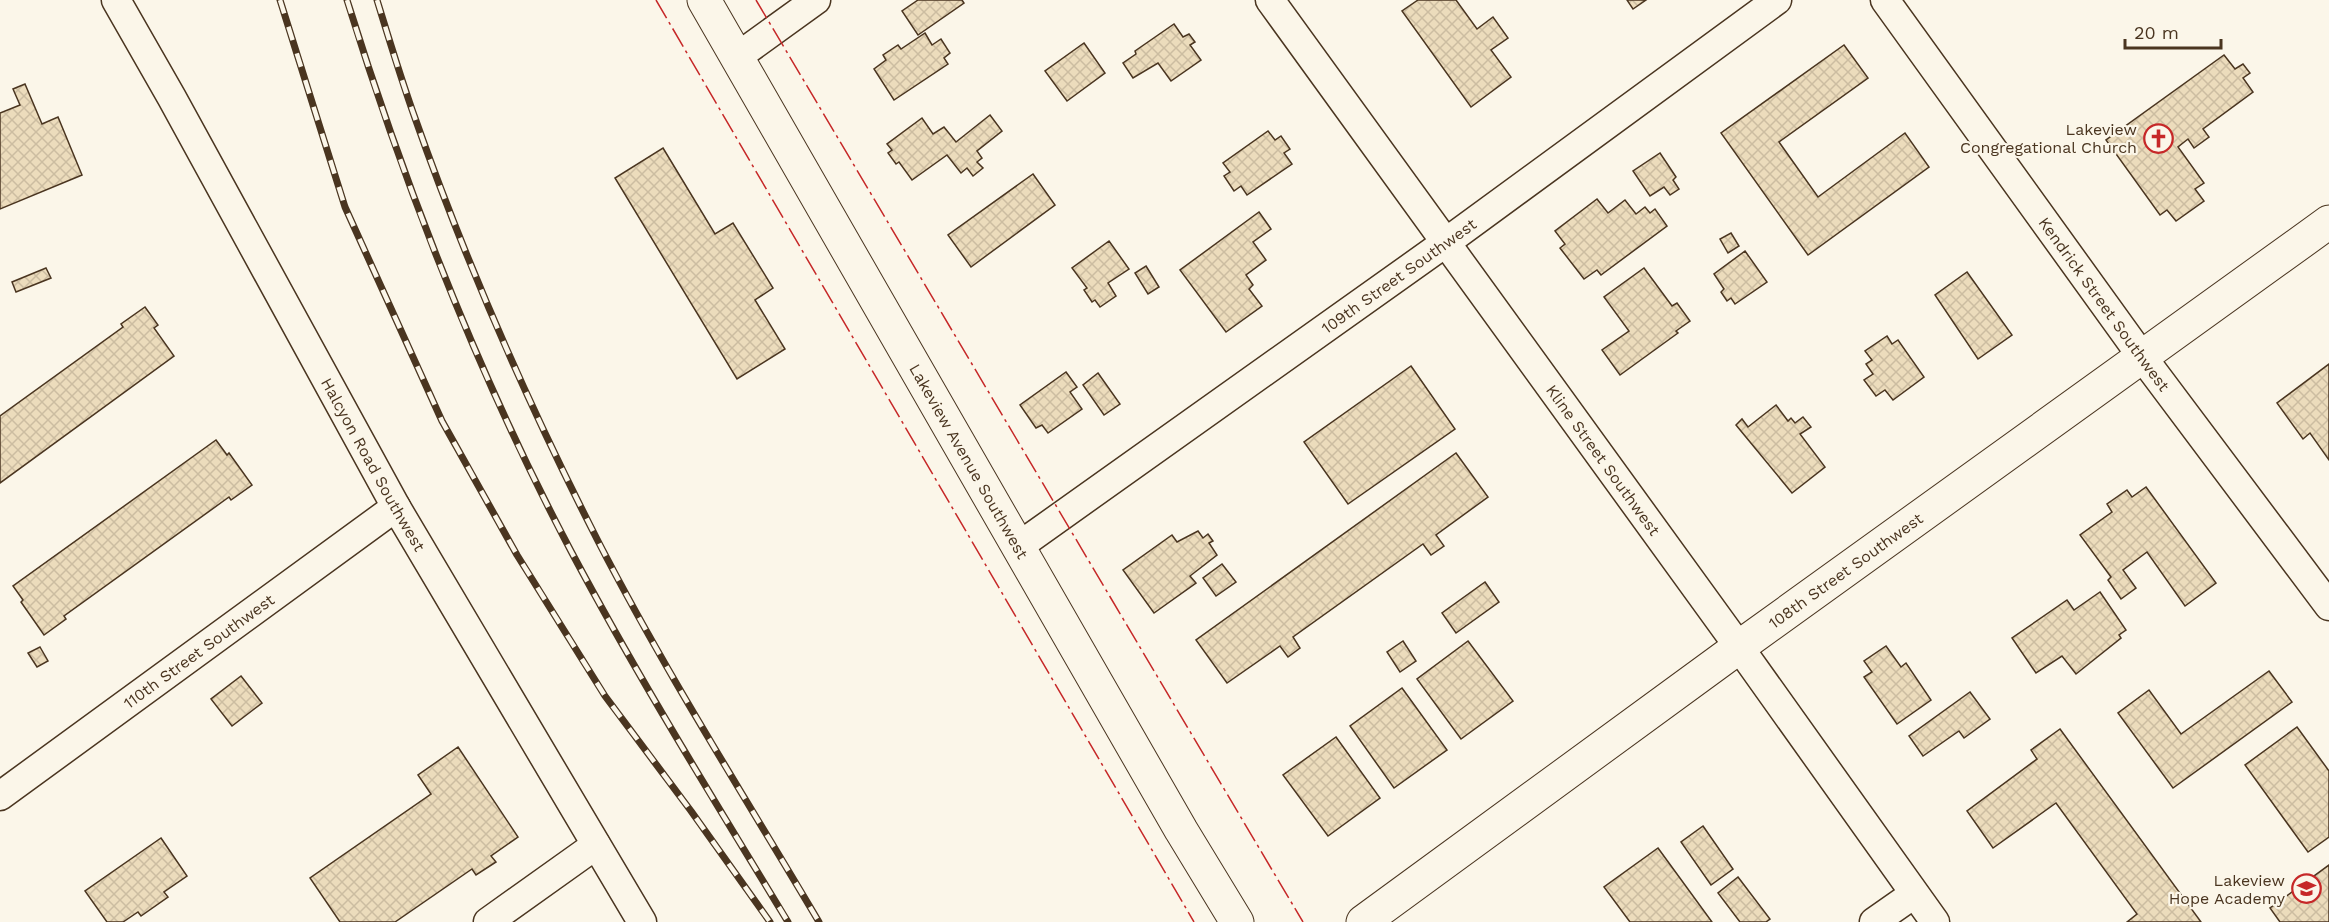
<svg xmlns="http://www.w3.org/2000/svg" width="2329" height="922" viewBox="0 0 2329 922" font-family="'Work Sans',sans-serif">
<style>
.building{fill:url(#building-cross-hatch);stroke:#4a3520;stroke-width:1.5}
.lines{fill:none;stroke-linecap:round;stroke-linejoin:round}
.street-casing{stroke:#4a3520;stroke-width:31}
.secondary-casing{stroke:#4a3520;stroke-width:35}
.street{stroke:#fbf6e9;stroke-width:28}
.secondary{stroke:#fbf6e9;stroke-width:33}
.rail-casing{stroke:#4a3520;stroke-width:7}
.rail{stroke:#fbf6e9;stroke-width:4.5;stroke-dasharray:14;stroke-linecap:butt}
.power{stroke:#c62828;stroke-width:1.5;stroke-dasharray:21 4.5 3 4.5;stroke-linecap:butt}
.labels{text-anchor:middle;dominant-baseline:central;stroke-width:4.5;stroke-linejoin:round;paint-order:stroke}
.poi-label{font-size:16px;fill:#4a3520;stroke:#fbf6e9;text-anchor:end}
.street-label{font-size:16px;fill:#4a3520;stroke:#fbf6e9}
</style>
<defs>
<pattern id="building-cross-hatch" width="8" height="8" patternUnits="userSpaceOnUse" patternTransform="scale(1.5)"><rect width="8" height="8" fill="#ecdcbc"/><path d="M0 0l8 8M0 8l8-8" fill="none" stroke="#ccbda1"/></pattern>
</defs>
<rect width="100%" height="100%" fill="#fbf6e9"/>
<g class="building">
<path d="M 918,0 L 962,0 L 964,3 L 918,35 L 902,11 Z"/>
<path d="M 1418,0 L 1456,0 L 1477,29 L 1493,17 L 1508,38 L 1491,50 L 1511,77 L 1471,107 L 1402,11 Z"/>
<path d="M 1627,0 L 1646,0 L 1633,9 Z"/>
<path d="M 1174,24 L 1183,37 L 1189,34 L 1195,42 L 1190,45 L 1201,60 L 1171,81 L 1158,63 L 1133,78 L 1123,63 L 1136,54 L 1135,51 Z"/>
<path d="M 925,33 L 932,45 L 941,39 L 950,53 L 944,58 L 948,64 L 894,100 L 874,69 L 886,60 L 883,55 L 898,45 L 901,49 Z"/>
<path d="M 1084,43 L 1105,73 L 1067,101 L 1045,71 Z"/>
<path d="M 1844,45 L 1868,78 L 1779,142 L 1818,197 L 1905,133 L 1929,167 L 1808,255 L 1721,133 Z"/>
<path d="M 2224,55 L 2235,69 L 2243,64 L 2250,73 L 2243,78 L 2253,92 L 2203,129 L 2209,137 L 2194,148 L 2188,139 L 2178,147 L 2204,183 L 2195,189 L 2204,201 L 2176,221 L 2167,210 L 2160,215 L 2106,140 Z"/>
<path d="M 25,84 L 42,124 L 58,117 L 82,175 L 0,209 L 0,113 L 20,105 L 13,89 Z"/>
<path d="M 990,115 L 1002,131 L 977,151 L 982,158 L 977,162 L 983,168 L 973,176 L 967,168 L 961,173 L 947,155 L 912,180 L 899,162 L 896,164 L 888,153 L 892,150 L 887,144 L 922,118 L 933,134 L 944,127 L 956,142 Z"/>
<path d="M 1268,131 L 1275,140 L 1281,136 L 1290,149 L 1284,153 L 1292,164 L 1247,195 L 1241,186 L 1234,191 L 1224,176 L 1230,172 L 1223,163 Z"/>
<path d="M 663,148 L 715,234 L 733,223 L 773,288 L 755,300 L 785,349 L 737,379 L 615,178 Z"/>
<path d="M 1660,153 L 1676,177 L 1673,180 L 1679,189 L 1670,195 L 1664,187 L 1650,196 L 1633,171 Z"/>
<path d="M 1033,174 L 1055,205 L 971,267 L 948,235 Z"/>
<path d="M 1597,199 L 1608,213 L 1625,200 L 1636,214 L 1645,207 L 1650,213 L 1655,209 L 1667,226 L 1601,275 L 1597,270 L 1584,279 L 1560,248 L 1565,244 L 1555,231 Z"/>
<path d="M 1259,212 L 1271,229 L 1253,242 L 1266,260 L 1246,275 L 1253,285 L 1249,289 L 1262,306 L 1226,332 L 1180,270 Z"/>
<path d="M 1731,233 L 1739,246 L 1728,253 L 1720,239 Z"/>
<path d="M 1109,241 L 1129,269 L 1108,283 L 1116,296 L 1100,307 L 1095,300 L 1092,302 L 1084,290 L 1087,288 L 1072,268 Z"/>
<path d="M 1745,251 L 1767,282 L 1735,304 L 1731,298 L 1727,301 L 1721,292 L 1724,289 L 1714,274 Z"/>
<path d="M 1146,266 L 1159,287 L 1148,294 L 1135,273 Z"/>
<path d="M 46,268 L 51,278 L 16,292 L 12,282 Z"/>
<path d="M 1644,268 L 1672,306 L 1677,303 L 1690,321 L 1676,331 L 1678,333 L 1620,375 L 1602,350 L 1629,331 L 1604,297 Z"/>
<path d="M 1967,272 L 2012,335 L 1978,359 L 1935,295 Z"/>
<path d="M 145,307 L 158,325 L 154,328 L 174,356 L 0,483 L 0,416 L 123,327 L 121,324 Z"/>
<path d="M 1887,336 L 1892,344 L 1898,340 L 1924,377 L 1893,400 L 1885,390 L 1876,396 L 1864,380 L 1873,374 L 1866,364 L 1872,360 L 1865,351 Z"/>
<path d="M 2329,364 L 2329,460 L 2310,433 L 2303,439 L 2277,403 Z"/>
<path d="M 1411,366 L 1455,429 L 1348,504 L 1304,442 Z"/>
<path d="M 1066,372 L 1077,387 L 1070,392 L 1082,409 L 1048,433 L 1042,425 L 1036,428 L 1020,405 Z"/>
<path d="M 1098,373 L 1120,404 L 1104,415 L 1083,385 Z"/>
<path d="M 1776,405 L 1788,421 L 1791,418 L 1795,423 L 1803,417 L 1811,427 L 1800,434 L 1825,467 L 1792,493 L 1736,425 L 1742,419 L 1748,427 Z"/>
<path d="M 216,440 L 227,455 L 229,453 L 252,485 L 231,500 L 229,497 L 64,616 L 66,619 L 44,635 L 21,602 L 23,600 L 13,586 Z"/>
<path d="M 1456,453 L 1488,497 L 1436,535 L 1444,546 L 1431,555 L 1423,544 L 1293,637 L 1300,648 L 1288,657 L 1280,646 L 1227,683 L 1196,640 Z"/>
<path d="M 2146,487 L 2216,583 L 2185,606 L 2147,552 L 2123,570 L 2136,588 L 2121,599 L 2108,580 L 2111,577 L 2080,535 L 2112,512 L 2107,504 L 2127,490 L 2132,497 Z"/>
<path d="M 1198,531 L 1203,538 L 1208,534 L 1213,541 L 1209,543 L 1217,555 L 1190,576 L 1196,583 L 1154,613 L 1123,570 L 1172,535 L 1177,542 Z"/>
<path d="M 1222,564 L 1236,582 L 1216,596 L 1203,578 Z"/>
<path d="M 1485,582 L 1499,602 L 1456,633 L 1442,613 Z"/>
<path d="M 2100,592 L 2126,630 L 2119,635 L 2121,638 L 2076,674 L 2062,656 L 2036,673 L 2012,638 L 2067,600 L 2074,610 Z"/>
<path d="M 1403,641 L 1416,661 L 1400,672 L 1387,652 Z"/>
<path d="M 1468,641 L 1513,701 L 1461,739 L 1417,679 Z"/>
<path d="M 1886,646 L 1901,667 L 1906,663 L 1931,700 L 1897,724 L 1864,677 L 1872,672 L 1864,661 Z"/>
<path d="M 40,647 L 48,661 L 37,667 L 28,653 Z"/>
<path d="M 2269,671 L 2292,702 L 2173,788 L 2118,713 L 2149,690 L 2181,734 Z"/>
<path d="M 241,676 L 262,703 L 232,726 L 211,699 Z"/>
<path d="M 1402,688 L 1447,750 L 1394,788 L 1350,726 Z"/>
<path d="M 1970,692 L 1990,719 L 1964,738 L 1959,731 L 1923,756 L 1909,736 Z"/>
<path d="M 2297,727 L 2329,771 L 2329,837 L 2308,852 L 2245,765 Z"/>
<path d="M 2060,729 L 2201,922 L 2127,922 L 2137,914 L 2056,803 L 1993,848 L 1967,811 L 2037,759 L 2031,750 Z"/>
<path d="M 1336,737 L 1380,798 L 1328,836 L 1283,775 Z"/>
<path d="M 458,747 L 518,837 L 491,856 L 496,862 L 476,875 L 472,869 L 395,922 L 340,922 L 310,878 L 431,794 L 418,775 Z"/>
<path d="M 1703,826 L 1733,869 L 1711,885 L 1681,842 Z"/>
<path d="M 161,838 L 187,876 L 164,892 L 168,897 L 141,916 L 138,912 L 123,922 L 107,922 L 85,891 Z"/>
<path d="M 1658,848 L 1712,922 L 1630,922 L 1604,887 Z"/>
<path d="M 2329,865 L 2329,922 L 2280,922 L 2270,908 Z"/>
<path d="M 1738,877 L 1770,919 L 1766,922 L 1740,922 L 1718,893 Z"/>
</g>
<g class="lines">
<defs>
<g id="street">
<path id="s1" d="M 116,0 L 172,98 L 396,507 L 642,922"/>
<path id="s2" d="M 1270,0 L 1739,647 L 1935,922"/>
<path id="s3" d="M 1885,0 L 2143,358 L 2329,606"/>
<path d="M 737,57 L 816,0"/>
<path id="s4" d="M 1019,546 L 1445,243 L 1777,0"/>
<path id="s5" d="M 0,796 L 396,507"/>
<path d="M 488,922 L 596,845"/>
<path d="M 1874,922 L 1914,894"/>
</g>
<g id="secondary">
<path id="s6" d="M 704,0 L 1181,830 L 1237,922"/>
<path id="s7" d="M 1363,922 L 1739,647 L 2329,222"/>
</g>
</defs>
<use href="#street" class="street-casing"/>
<use href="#secondary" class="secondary-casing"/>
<use href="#street" class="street"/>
<use href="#secondary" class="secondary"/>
<defs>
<g id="rail">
<path d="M 280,0 L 345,207 L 442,421 L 517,555 L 605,696 L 691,811 L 770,922"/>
<path d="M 347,0 C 406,190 479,377 572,553 C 639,679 714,800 788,922"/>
<path d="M 377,0 C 389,39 401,79 415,118 C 466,263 529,406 599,543 C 666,673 745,797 819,922"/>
</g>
</defs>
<use href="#rail" class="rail-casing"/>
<use href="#rail" class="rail"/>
<g class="power">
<path d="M 656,0 L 1194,922"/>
<path d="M 756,0 L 1303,922"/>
</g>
</g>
<defs>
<symbol id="church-ring" viewBox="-11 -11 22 22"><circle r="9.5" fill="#fbf6e9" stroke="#c62828" stroke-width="1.5"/><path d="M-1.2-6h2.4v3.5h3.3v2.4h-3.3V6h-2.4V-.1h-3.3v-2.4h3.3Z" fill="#c62828"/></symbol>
<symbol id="school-ring" viewBox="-11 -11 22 22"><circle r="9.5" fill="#fbf6e9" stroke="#c62828" stroke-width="1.5"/><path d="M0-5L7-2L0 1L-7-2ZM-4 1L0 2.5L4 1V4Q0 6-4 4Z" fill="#c62828"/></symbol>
</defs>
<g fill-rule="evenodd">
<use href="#church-ring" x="2142" y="122" width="33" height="33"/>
<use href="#school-ring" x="2290" y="872" width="33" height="33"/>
</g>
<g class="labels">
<g class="poi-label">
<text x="2137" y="129">Lakeview<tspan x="2137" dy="18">Congregational Church</tspan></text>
<text x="2285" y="880">Lakeview<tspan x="2285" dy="18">Hope Academy</tspan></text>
</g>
<g class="street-label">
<text stroke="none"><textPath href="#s4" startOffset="466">109th Street Southwest</textPath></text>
<text stroke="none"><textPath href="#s3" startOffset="375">Kendrick Street Southwest</textPath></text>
<text stroke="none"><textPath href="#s2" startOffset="568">Kline Street Southwest</textPath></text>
<text stroke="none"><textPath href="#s6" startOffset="532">Lakeview Avenue Southwest</textPath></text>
<text stroke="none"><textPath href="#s1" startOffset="531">Halcyon Road Southwest</textPath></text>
<text stroke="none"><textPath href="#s7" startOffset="597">108th Street Southwest</textPath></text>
<text stroke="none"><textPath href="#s5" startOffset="246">110th Street Southwest</textPath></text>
</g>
</g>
<path d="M2125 39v9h96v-9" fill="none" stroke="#4a3520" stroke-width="3"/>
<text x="2134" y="39" font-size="18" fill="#4a3520" stroke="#fbf6e9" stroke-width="4.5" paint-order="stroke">20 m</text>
</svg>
